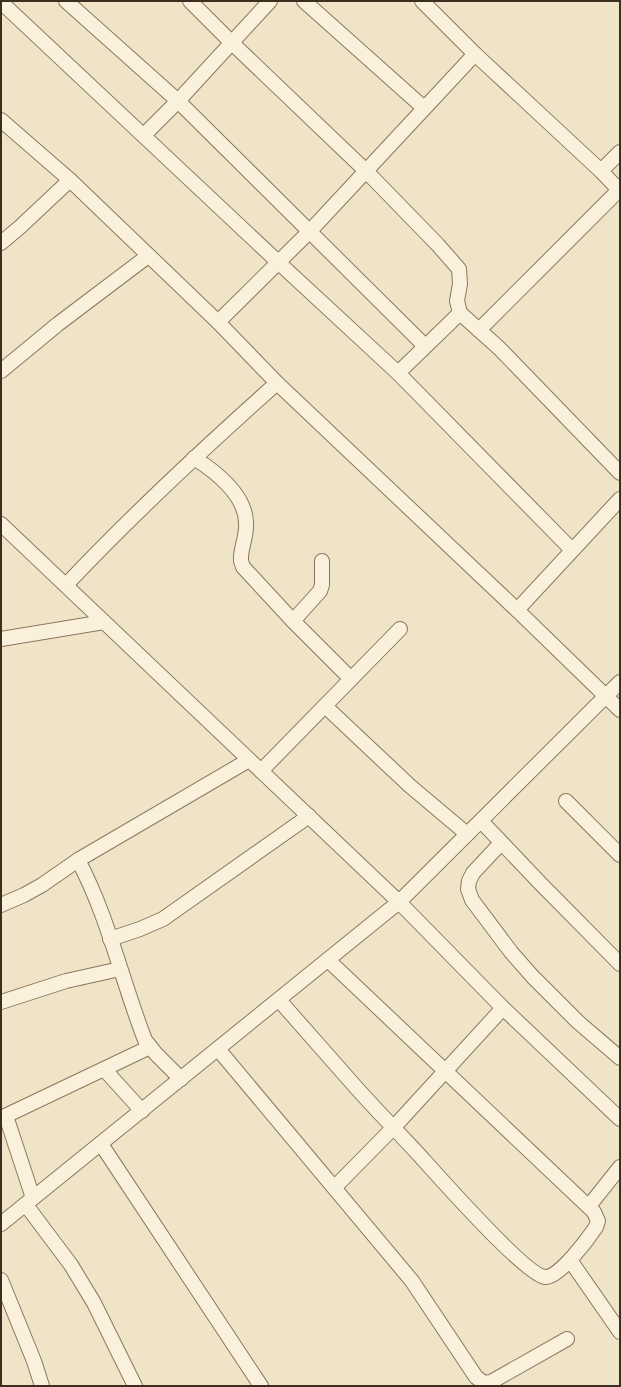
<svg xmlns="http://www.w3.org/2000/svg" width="621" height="1387" viewBox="0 0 621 1387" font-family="'Playfair Display',serif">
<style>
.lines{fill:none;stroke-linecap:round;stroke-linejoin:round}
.street-casing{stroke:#8d765c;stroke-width:16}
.street{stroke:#faf1dc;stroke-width:14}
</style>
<rect width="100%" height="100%" fill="#f0e4c8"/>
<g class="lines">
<defs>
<g id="street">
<path d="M 66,1 L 178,101 L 425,346"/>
<path d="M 190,1 L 232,43 L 366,171 L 438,245 L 459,269 L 460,284 L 457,301 L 460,313 L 499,348 L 620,473"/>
<path d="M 304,1 L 424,108"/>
<path d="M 422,1 L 475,54 L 601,171 L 620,191"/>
<path d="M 2,3 L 278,262 L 398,373 L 572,550"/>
<path d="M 1,120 L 70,180 L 218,322 L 277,383 L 517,610 L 620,710"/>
<path d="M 144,135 L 178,101 L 270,1"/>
<path d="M 601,171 L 620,152"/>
<path d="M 1,243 L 20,227 L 70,180"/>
<path d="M 218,322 L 310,231 L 475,54"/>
<path d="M 479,330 L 619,190"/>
<path d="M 1,371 L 58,324 L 148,256"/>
<path d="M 398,373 L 460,313"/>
<path d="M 194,458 C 215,471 246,495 246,523 C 247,534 242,545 241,556 L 241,561 L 243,567 L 293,621 L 351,679"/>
<path d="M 1,524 L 399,902 L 503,1008 L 620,1119"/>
<path d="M 66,585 C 133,514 204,448 277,383"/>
<path d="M 517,610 L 620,499"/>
<path d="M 293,621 L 320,591 L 322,585 L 322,561"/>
<path d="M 1,639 L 104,622"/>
<path d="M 325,706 L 410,786 L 467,834"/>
<path d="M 261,771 L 400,629"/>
<path d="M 566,801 L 620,855"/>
<path d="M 481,821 L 540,883 L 620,964"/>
<path d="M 501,843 L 473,873 L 469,881 L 468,889 L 472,900 L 511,952 L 533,977 L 578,1022 L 620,1058"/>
<path d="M 78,860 C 108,916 122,981 145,1040 L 156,1054 L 181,1079"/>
<path d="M 1,905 L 24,895 L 42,885 L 78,860 L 249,760"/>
<path d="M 110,939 L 140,929 L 163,919 L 309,816"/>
<path d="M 279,1000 C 304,1028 328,1056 353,1084 C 375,1109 399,1133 421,1157 C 439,1177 526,1275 545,1277 C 559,1278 588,1239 596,1227 L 598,1221 L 594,1212 L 328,960"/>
<path d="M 1,1002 L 66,981 L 120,969"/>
<path d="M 218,1049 L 412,1281 L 476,1377 L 484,1383 L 491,1382 L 567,1339"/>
<path d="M 104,1069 L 142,1111"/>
<path d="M 6,1116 L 33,1198"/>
<path d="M 1,1118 L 150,1047"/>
<path d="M 101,1144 L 261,1386"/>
<path d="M 335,1187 L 394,1127 L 503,1008"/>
<path d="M 26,1205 L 71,1265 L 94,1303 L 135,1386"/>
<path d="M 589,1206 L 620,1167"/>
<path d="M 1,1224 L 399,902 L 620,682"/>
<path d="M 570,1260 L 620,1332"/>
<path d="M 1,1280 L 34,1361 L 42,1386"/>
</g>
</defs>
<use href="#street" class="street-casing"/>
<use href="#street" class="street"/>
</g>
<rect width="621" height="1387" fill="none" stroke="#3d2e20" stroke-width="4"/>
</svg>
